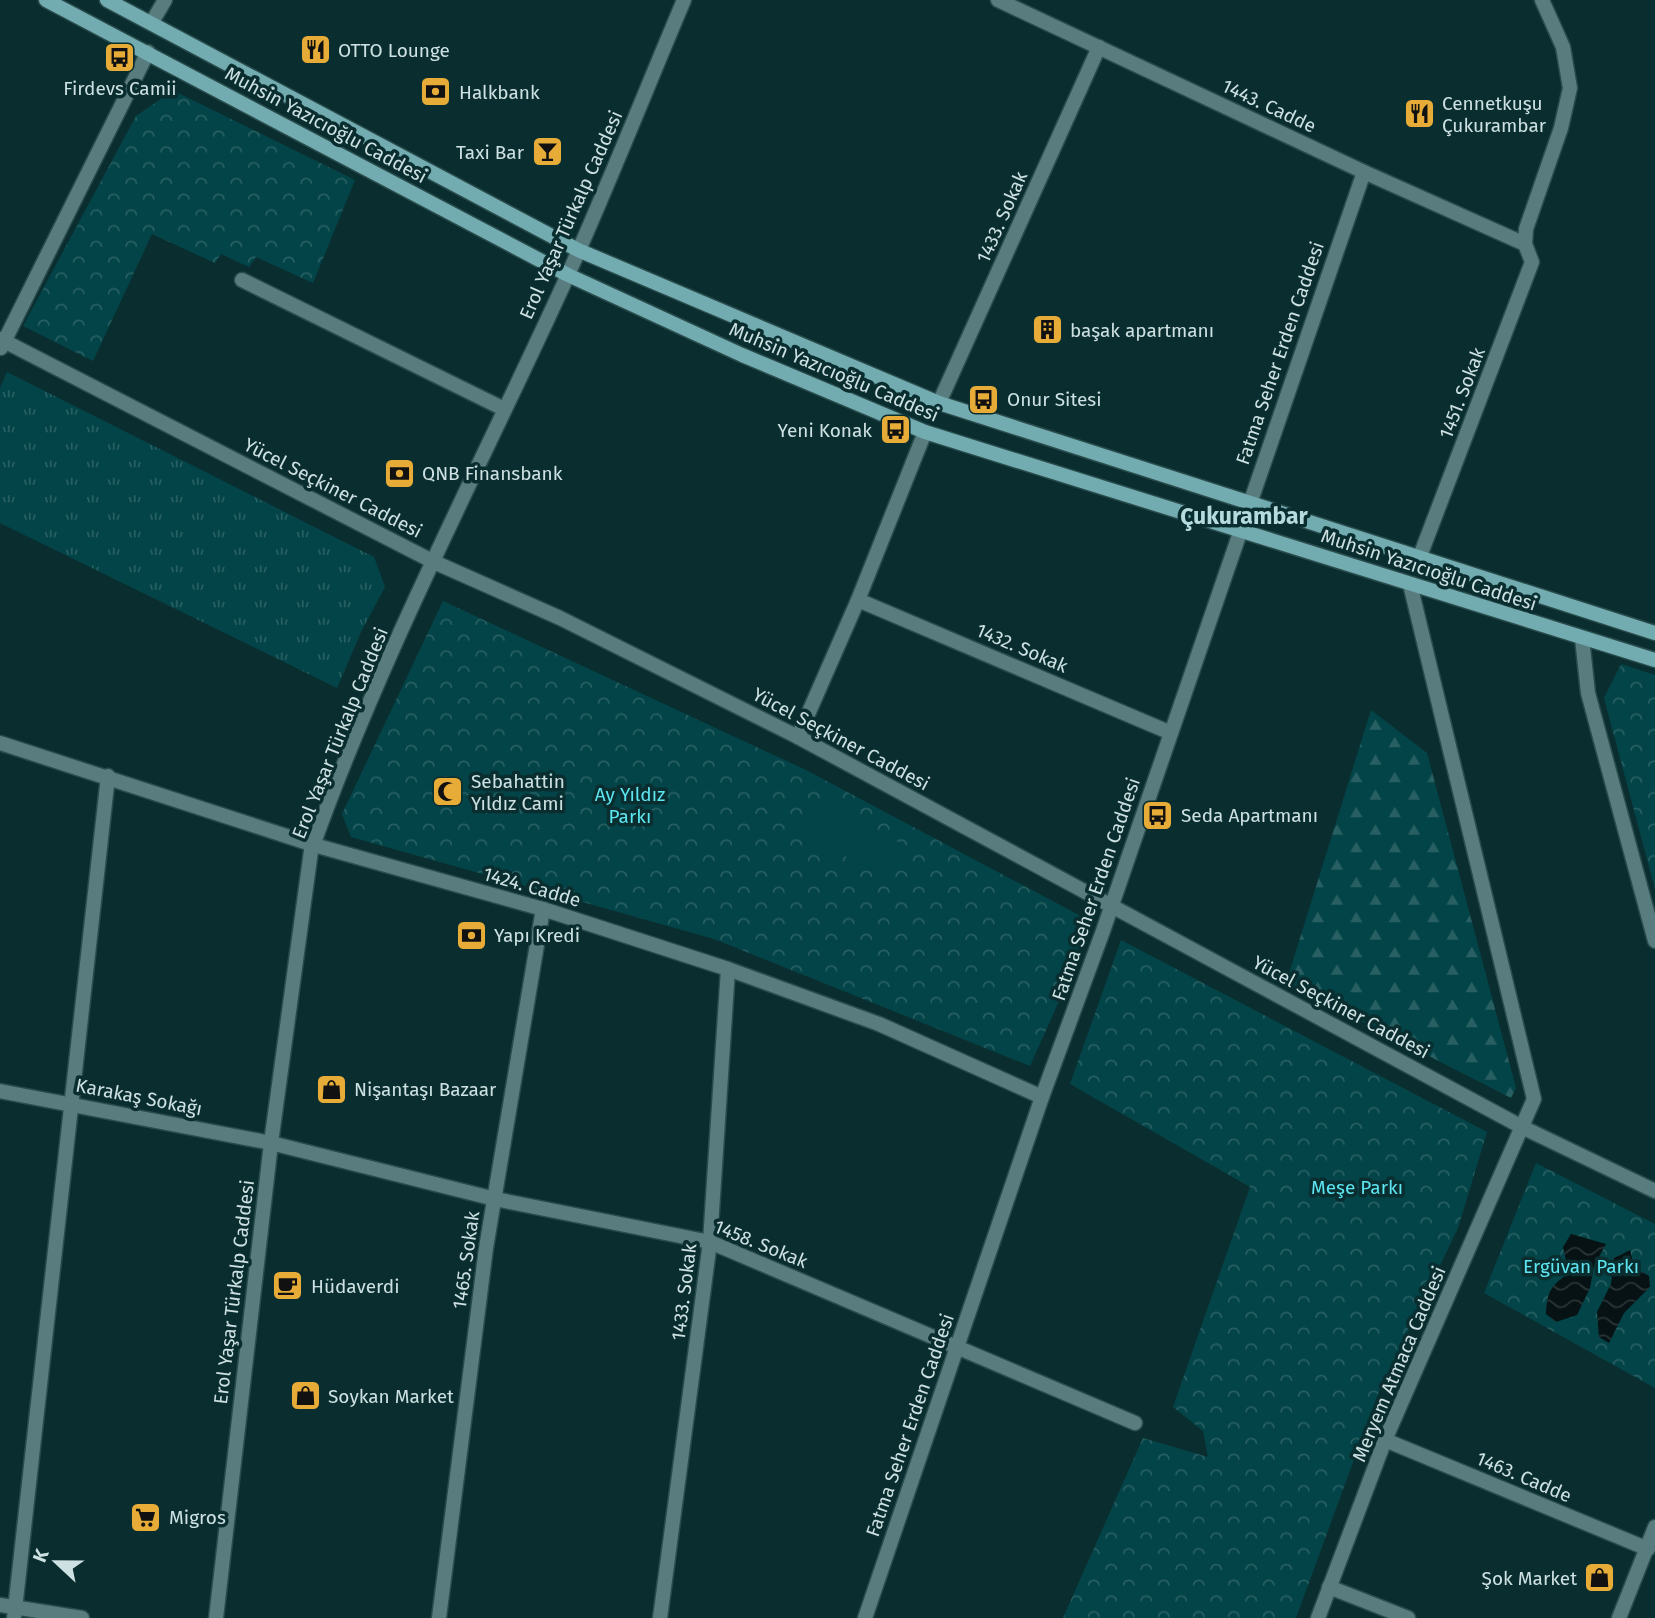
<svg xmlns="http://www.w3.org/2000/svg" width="1655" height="1618" viewBox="0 0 1655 1618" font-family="'Fira Sans',sans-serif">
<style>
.grass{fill:url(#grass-tufts)}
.forest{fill:url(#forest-firs)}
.park{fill:url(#park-crowns)}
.pitch{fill:#034448}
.water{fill:url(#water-waves)}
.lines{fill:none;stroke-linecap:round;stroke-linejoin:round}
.minor-casing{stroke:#294b4c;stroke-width:17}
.tertiary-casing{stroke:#294b4c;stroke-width:17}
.secondary-casing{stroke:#294b4c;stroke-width:17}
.minor{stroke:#597c7f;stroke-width:14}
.tertiary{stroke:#597c7f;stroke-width:14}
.secondary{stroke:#72acb0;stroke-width:14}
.labels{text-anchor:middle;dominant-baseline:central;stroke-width:7;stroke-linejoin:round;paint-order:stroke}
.poi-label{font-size:19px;fill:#cee1e2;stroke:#0a2e30;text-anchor:start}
.street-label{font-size:19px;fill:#cee1e2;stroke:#0a2e30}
.park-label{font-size:19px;fill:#5de6f1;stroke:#0a2e30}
.quarter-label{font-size:23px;font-weight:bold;fill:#b6dbde;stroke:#0a2e30}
</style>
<defs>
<pattern id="grass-tufts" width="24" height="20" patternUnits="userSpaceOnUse" patternTransform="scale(1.75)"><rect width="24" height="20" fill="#034448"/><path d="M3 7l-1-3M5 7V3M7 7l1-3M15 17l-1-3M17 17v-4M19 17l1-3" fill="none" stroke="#275f62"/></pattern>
<pattern id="forest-firs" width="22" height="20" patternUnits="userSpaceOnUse" patternTransform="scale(1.75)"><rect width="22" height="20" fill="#034448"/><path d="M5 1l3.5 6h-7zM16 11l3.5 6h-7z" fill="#275f62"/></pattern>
<pattern id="park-crowns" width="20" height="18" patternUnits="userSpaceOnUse" patternTransform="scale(1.75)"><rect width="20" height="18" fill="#034448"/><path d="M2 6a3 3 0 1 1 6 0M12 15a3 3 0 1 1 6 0" fill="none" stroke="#275f62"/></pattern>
<pattern id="water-waves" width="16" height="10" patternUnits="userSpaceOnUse" patternTransform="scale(1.75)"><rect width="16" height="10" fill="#061213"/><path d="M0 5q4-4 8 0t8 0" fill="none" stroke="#293435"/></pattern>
</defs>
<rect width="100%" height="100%" fill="#0a2e30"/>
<path class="grass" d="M 7,372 L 374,557 L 385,587 L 361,632 L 337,688 L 0,523 L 0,388 Z"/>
<path class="forest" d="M 1371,710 L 1427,753 L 1516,1088 L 1511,1098 L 1286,983 Z"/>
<g class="park">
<path d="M 178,93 L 355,180 L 313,283 L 256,257 L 249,267 L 221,254 L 215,263 L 152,234 L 93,361 L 23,326 L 136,116 L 165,96 Z"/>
<path d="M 443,601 L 806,770 L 1094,923 L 1030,1066 L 714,939 L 351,837 L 342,814 Z"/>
<path d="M 1621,664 L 1655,675 L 1655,889 L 1604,698 Z"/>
<path d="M 1121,940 L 1487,1132 L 1458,1228 L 1378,1394 L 1296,1618 L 1063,1618 L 1143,1438 L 1208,1457 L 1203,1431 L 1173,1407 L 1250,1187 L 1070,1084 Z"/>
<path d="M 1536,1163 L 1655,1224 L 1655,1388 L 1484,1293 Z"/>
</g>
<path class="pitch" d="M 821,801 L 909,848 L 892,881 L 803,834 Z"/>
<g class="water">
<path d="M 1571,1234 L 1606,1244 L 1594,1266 L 1590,1288 L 1577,1315 L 1556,1322 L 1546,1314 C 1547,1295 1549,1287 1565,1276 L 1567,1265 L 1563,1247 Z"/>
<path d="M 1630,1250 L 1634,1267 L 1649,1276 L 1650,1287 L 1624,1313 L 1609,1343 L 1599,1337 L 1597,1312 L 1611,1284 L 1614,1258 Z"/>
</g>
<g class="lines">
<defs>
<g id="minor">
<path d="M 998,0 L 1364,172 L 1525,244"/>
<path d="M 152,22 L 165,0"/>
<path d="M 242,280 L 504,409"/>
<path d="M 0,339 L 434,562 L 560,618 L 798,737 L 1522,1127 L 1655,1191"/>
<path d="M 1,348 L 148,52"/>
<path d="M 939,403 L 1099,47"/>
<path d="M 1420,556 L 1532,262 L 1525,244 L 1526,229 L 1561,128 L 1570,88 L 1563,47 L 1542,0"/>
<path d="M 858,600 L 1171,733"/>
<path d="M 798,737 L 858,600 L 925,432"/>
<path d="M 0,743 L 314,845 L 543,909 L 728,969 L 879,1024 L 1042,1097"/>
<path d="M 0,1091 L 271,1143 L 495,1199 L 710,1242 L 1135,1423"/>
<path d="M 1385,1440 L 1648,1549"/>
<path d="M 1329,1587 L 1408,1618"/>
<path d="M 0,1605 L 82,1618"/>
<path d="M 14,1618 L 108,776"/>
<path d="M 439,1618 L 486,1248 L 543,909"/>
<path d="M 660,1618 L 710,1242 L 728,969"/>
<path d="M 865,1618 L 1042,1097 L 1103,931 L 1364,172"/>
<path d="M 1318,1618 L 1385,1440 L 1534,1099 L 1410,584"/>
</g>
<g id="tertiary">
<path d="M 1582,638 L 1588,693 L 1655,941"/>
<path d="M 216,1618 L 271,1143 L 311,851 C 381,654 480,468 567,277 C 608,186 645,92 684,0"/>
<path d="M 1619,1618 L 1655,1527"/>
</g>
<g id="secondary">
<path d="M 46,0 L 568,275 L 742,355 L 925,432 L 1655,660"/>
<path d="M 107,0 L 578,250 L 939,403 L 1655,633"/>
</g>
</defs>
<use href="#minor" class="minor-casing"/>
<use href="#tertiary" class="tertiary-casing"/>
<use href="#secondary" class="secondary-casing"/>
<use href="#minor" class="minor"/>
<use href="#tertiary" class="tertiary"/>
<use href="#secondary" class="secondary"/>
</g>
<defs>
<symbol id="restaurant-square" viewBox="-11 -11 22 22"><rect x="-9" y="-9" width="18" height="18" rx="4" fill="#e7ac37" stroke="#0a2e30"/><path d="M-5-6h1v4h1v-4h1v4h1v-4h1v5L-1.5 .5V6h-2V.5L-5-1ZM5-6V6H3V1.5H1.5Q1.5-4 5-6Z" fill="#111"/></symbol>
<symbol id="bus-square" viewBox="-11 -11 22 22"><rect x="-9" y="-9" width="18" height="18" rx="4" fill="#e7ac37" stroke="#0a2e30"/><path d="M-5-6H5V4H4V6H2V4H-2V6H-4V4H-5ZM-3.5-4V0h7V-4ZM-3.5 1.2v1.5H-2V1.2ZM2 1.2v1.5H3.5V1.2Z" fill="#111"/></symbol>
<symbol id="bank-square" viewBox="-11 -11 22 22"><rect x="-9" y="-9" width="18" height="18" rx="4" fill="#e7ac37" stroke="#0a2e30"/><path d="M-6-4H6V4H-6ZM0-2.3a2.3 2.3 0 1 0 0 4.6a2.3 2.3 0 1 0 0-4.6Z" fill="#111"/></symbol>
<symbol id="bar-square" viewBox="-11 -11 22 22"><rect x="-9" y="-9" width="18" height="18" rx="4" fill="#e7ac37" stroke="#0a2e30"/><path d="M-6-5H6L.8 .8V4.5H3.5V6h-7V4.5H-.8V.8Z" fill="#111"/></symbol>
<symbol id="building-square" viewBox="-11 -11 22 22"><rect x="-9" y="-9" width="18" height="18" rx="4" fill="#e7ac37" stroke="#0a2e30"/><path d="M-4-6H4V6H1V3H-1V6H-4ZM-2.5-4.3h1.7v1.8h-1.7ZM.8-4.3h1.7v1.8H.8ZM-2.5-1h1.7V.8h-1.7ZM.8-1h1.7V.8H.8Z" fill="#111"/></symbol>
<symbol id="mosque-square" viewBox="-11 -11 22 22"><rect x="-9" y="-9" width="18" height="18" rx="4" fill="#e7ac37" stroke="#0a2e30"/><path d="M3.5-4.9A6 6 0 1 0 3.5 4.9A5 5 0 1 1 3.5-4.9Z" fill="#111"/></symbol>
<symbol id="shop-square" viewBox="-11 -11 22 22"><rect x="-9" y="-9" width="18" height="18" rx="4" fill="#e7ac37" stroke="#0a2e30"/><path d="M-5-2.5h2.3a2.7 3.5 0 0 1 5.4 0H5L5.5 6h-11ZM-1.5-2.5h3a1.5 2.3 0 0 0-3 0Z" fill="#111"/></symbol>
<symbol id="cafe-square" viewBox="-11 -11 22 22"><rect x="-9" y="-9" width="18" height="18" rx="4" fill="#e7ac37" stroke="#0a2e30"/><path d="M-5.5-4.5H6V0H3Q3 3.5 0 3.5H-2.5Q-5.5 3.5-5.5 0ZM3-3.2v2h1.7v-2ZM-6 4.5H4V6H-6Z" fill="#111"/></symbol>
<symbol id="supermarket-square" viewBox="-11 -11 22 22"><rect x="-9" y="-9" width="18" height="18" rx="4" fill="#e7ac37" stroke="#0a2e30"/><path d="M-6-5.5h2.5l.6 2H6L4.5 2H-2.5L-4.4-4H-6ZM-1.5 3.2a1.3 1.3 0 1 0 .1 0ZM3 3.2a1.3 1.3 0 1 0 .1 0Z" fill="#111"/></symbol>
</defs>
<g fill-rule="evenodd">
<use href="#restaurant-square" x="298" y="32" width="35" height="35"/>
<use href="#bus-square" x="102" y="40" width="35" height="35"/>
<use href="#bank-square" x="418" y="74" width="35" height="35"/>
<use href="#restaurant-square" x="1402" y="96" width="35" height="35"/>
<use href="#bar-square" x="530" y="134" width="35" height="35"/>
<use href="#building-square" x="1030" y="312" width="35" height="35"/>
<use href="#bus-square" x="966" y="382" width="35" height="35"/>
<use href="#bus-square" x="878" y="412" width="35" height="35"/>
<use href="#bank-square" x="382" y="456" width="35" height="35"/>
<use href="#mosque-square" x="430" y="774" width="35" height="35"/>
<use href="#bus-square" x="1140" y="798" width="35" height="35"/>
<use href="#bank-square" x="454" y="918" width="35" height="35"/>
<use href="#shop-square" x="314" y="1072" width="35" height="35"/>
<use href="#cafe-square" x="270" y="1268" width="35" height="35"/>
<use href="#shop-square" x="288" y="1378" width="35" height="35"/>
<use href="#supermarket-square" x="128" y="1500" width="35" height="35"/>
<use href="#shop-square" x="1582" y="1560" width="35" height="35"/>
</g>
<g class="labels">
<g class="poi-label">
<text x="338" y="50">OTTO Lounge</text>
<text x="120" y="88" text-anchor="middle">Firdevs Camii</text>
<text x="459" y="92">Halkbank</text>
<text x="1442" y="103">Cennetkuşu<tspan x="1442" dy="22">Çukurambar</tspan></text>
<text x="524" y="152" text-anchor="end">Taxi Bar</text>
<text x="1070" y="330">başak apartmanı</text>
<text x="1007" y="399">Onur Sitesi</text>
<text x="872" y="430" text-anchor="end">Yeni Konak</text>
<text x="422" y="473">QNB Finansbank</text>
<text x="471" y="781">Sebahattin<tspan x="471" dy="22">Yıldız Cami</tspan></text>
<text x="1181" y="815">Seda Apartmanı</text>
<text x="494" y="935">Yapı Kredi</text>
<text x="354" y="1089">Nişantaşı Bazaar</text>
<text x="311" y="1286">Hüdaverdi</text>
<text x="328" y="1396">Soykan Market</text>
<text x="169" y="1517">Migros</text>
<text x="1577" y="1578" text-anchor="end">Şok Market</text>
</g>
<g class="street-label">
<text transform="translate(1269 106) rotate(25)">1443. Cadde</text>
<text transform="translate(326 125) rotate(28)">Muhsin Yazıcıoğlu Caddesi</text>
<text transform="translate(571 215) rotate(-66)">Erol Yaşar Türkalp Caddesi</text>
<text transform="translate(1002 217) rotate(-66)">1433. Sokak</text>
<text transform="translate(1280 353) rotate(-71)">Fatma Seher Erden Caddesi</text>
<text transform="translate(834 372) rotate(23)">Muhsin Yazıcıoğlu Caddesi</text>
<text transform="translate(1462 393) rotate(-69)">1451. Sokak</text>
<text transform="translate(333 488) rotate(27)">Yücel Seçkiner Caddesi</text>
<text transform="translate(1429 570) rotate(18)">Muhsin Yazıcıoğlu Caddesi</text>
<text transform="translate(1022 648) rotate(23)">1432. Sokak</text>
<text transform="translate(340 733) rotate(-68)">Erol Yaşar Türkalp Caddesi</text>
<text transform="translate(841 739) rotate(28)">Yücel Seçkiner Caddesi</text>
<text transform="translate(532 887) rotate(16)">1424. Cadde</text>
<text transform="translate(1096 889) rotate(-71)">Fatma Seher Erden Caddesi</text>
<text transform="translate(1341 1007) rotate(28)">Yücel Seçkiner Caddesi</text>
<text transform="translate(139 1097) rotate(11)">Karakaş Sokağı</text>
<text transform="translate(761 1244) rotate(22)">1458. Sokak</text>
<text transform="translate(466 1260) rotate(-82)">1465. Sokak</text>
<text transform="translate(234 1292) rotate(-83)">Erol Yaşar Türkalp Caddesi</text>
<text transform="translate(684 1292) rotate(-83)">1433. Sokak</text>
<text transform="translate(1399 1364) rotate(-67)">Meryem Atmaca Caddesi</text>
<text transform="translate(910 1425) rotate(-71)">Fatma Seher Erden Caddesi</text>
<text transform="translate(1524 1477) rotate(23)">1463. Cadde</text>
</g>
<g class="park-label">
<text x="630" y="794">Ay Yıldız<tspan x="630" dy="22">Parkı</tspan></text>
<text x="1357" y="1187">Meşe Parkı</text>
<text x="1581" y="1266">Ergüvan Parkı</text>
</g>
<g class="quarter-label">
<text x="1244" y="516">Çukurambar</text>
</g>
</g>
<g transform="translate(56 1562) rotate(292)" stroke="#0a2e30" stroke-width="5" paint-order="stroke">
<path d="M0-5L12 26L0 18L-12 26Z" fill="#cee1e2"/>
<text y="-10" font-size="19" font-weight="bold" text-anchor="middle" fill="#cee1e2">K</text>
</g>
</svg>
